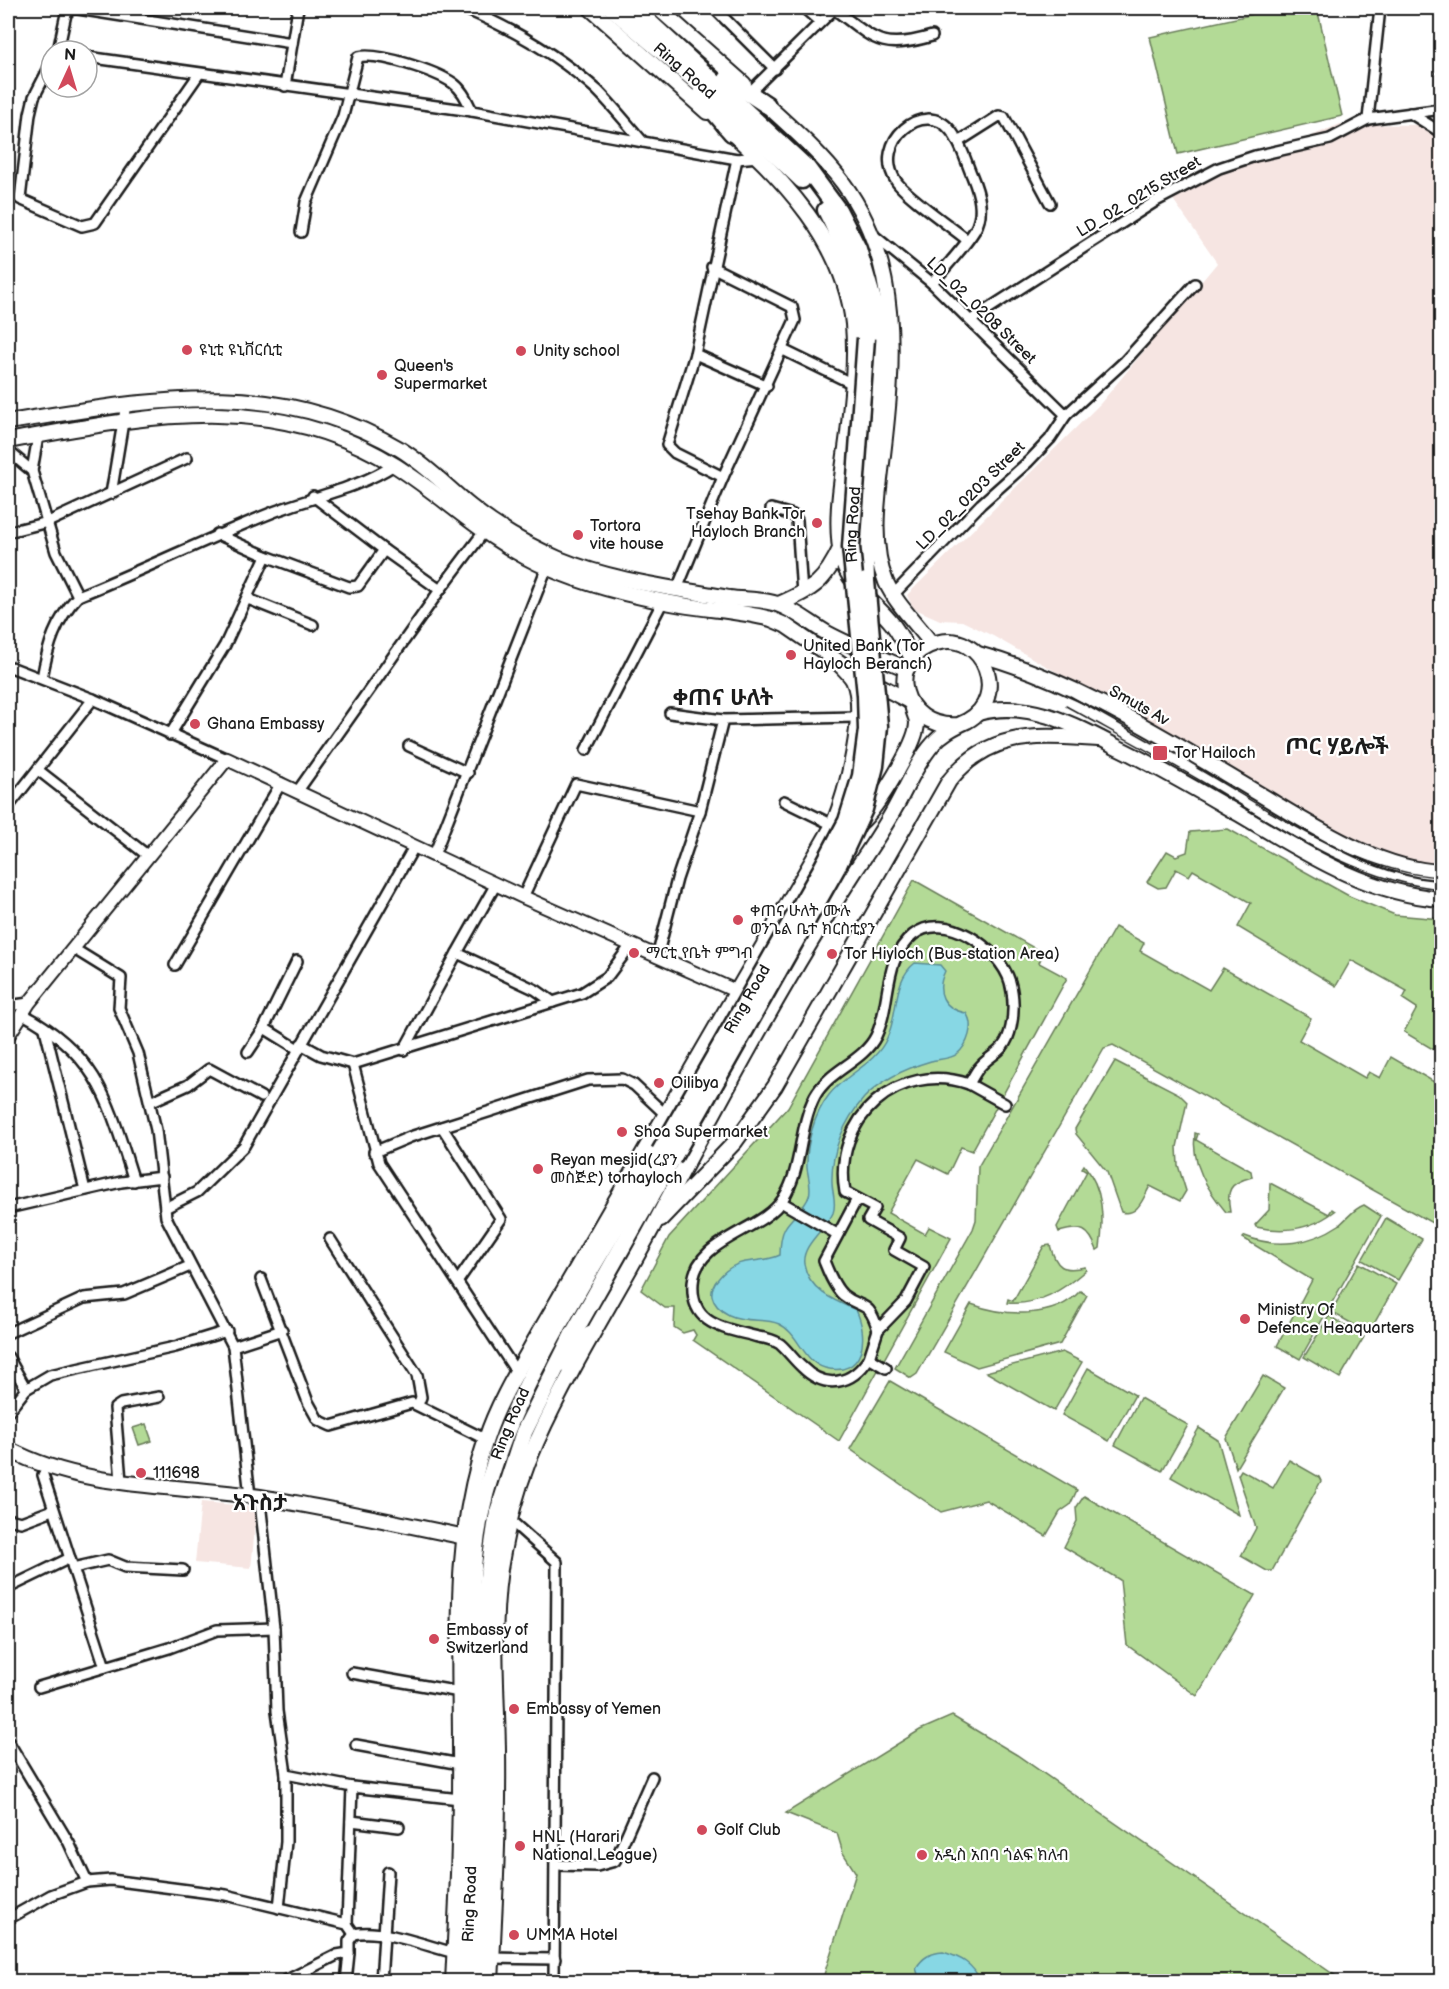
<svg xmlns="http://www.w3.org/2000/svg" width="1449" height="1989" viewBox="0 0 1449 1989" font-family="'Balsamiq Sans','Noto Sans Ethiopic',sans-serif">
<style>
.built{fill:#f6e5e2}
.green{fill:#b3da96;stroke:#687b59;stroke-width:1.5}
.water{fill:#87d7e4;stroke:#5c8c94;stroke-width:1.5}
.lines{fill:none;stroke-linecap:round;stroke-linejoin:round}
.street-casing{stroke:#1c1c1c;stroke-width:14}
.secondary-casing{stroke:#1c1c1c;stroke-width:16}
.primary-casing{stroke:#1c1c1c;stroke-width:18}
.highway-casing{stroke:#1c1c1c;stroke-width:21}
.street{stroke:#fff;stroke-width:9}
.secondary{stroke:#fff;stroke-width:12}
.primary{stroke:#fff;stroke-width:14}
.highway{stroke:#fff;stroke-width:16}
.tram{stroke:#1c1c1c;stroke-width:1.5}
.highway-bridge-casing{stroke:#1c1c1c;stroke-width:21;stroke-linecap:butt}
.highway-bridge{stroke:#fff;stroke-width:16}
.poi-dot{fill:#d1495b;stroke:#fff;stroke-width:2}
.labels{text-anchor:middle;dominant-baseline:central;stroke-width:4.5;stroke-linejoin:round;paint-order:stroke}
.street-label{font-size:16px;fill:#1c1c1c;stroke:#fff}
.poi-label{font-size:16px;fill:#1c1c1c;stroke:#fff;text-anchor:start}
.district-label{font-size:22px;font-weight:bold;fill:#1c1c1c;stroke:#fff}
</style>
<rect width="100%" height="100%" fill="#fff"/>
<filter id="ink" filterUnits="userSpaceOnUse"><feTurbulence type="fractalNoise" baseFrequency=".0167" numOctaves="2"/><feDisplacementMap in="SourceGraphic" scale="12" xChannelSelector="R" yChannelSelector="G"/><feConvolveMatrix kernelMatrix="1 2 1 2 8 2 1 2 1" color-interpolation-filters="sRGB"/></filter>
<g filter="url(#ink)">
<g class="built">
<path d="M 1340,124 L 1419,125 L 1441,140 L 1441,864 L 1402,860 L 1349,838 L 993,636 L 962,621 L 940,620 L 913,608 L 907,595 L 1100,404 L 1217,263 L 1170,195 Z"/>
<path d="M 201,1502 L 257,1507 L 251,1568 L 195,1563 Z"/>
</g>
<g class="green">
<path d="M 1281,8 L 1317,8 L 1342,116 L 1178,154 L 1150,37 Z"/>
<path d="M 1228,829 L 1349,896 L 1395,915 L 1441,919 L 1441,1054 L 1404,1032 L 1417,1008 L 1403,999 L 1407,991 L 1351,960 L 1336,986 L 1238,927 L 1251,903 L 1193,870 L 1189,876 L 1176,869 L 1166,887 L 1158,888 L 1147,882 L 1167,851 L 1176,856 L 1187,852 L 1190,832 Z"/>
<path d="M 914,880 L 1043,953 L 1039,963 L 1067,978 L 972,1151 L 961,1147 L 948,1174 L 918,1159 L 888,1213 L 925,1234 L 929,1227 L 951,1238 L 839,1441 L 693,1340 L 696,1335 L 693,1330 L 683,1333 L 674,1327 L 675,1308 L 665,1308 L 641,1290 L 669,1237 L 788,1107 Z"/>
<path d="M 1115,927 L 1144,943 L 1140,951 L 1209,990 L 1223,968 L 1311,1018 L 1299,1040 L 1365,1078 L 1369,1072 L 1380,1078 L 1391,1057 L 1441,1086 L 1441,1228 L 1113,1045 L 1104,1048 L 917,1374 L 911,1378 L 895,1368 L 973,1229 L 976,1220 L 978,1167 Z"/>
<path d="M 1115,1061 L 1179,1094 L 1187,1102 L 1177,1147 L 1178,1165 L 1186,1191 L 1180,1201 L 1150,1186 C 1143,1198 1138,1217 1121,1212 L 1107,1172 L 1076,1134 L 1075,1129 Z"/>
<path d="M 1195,1133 L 1198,1134 L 1196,1140 L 1251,1171 L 1252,1177 C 1229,1183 1226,1190 1230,1212 L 1226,1212 C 1207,1189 1191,1164 1195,1133 Z"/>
<path d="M 1084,1165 C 1104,1189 1104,1219 1100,1248 L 1097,1250 C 1089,1229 1082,1225 1059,1232 L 1057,1227 L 1087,1171 L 1082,1168 Z"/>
<path d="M 1270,1183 L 1329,1214 L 1332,1209 L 1335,1211 C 1312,1229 1284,1233 1256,1227 L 1255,1225 L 1269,1210 Z"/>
<path d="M 1364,1205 L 1381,1216 L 1300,1359 L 1277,1346 L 1312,1280 L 1243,1238 L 1245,1236 C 1277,1249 1311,1244 1339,1225 C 1348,1218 1353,1209 1364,1205 Z"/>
<path d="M 1386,1218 L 1422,1239 L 1398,1280 L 1362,1260 Z"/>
<path d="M 1050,1245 C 1056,1268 1063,1272 1085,1267 L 1086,1270 C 1063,1290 1038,1306 1007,1303 L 1008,1299 L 1013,1301 L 1044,1246 Z"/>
<path d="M 1359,1263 L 1396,1284 L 1369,1333 L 1331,1312 Z"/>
<path d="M 1080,1291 L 1087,1295 L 1060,1344 L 977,1367 L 944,1352 L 971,1304 C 1004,1316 1054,1320 1080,1291 Z"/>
<path d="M 1329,1316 L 1364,1337 L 1340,1378 L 1304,1357 Z"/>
<path d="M 1062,1352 L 1082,1362 L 1054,1411 L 986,1372 Z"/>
<path d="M 1088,1368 L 1135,1395 L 1109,1441 L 1062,1415 Z"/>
<path d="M 1263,1376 L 1284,1388 L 1236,1468 L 1226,1438 Z"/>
<path d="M 890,1381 L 1077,1490 L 1070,1505 L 1060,1512 L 1046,1536 L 986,1500 L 941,1512 L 850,1449 Z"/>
<path d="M 1140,1398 L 1188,1425 L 1162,1471 L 1115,1445 Z"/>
<path d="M 146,1424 L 152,1441 L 139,1445 L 133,1428 Z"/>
<path d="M 1199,1428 L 1218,1440 L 1239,1515 L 1171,1477 Z"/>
<path d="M 1289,1460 L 1319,1477 L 1321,1481 L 1272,1571 L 1267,1571 L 1241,1556 L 1256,1528 L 1238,1475 L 1241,1470 L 1273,1488 Z"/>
<path d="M 1084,1496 L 1255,1595 L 1197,1696 L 1127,1645 L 1120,1580 L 1064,1547 L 1077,1521 L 1076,1508 Z"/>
<path d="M 952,1716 L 1017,1755 L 1343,1981 L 822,1981 L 856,1873 L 843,1853 L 837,1833 L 786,1813 L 920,1730 Z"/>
</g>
<g class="water">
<path d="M 915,963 L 940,965 L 945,971 C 935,992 943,1009 966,1013 C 975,1025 968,1045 957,1054 C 951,1059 938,1059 931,1061 C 907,1068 881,1080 864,1098 C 844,1121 831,1151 832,1182 C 832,1192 837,1203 833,1213 C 826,1229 801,1245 804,1264 C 809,1291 835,1301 856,1310 C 869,1336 865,1378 825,1368 C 803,1362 798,1332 779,1324 C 765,1318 746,1323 729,1315 C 721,1311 714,1305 712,1296 C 711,1290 714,1283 718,1279 C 738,1254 756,1266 780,1255 C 780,1247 781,1235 785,1228 C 791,1217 805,1209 809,1196 C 812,1187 808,1177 807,1168 C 806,1144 814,1114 829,1095 C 846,1073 875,1065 887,1038 C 899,1013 892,981 915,963 Z"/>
<path d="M 943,1952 C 960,1957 974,1964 980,1981 L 920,1981 L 916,1968 C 923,1957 930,1953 943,1952 Z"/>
</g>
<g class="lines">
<defs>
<g id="street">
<path d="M 463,8 C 511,28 558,55 597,90 C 613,106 628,125 643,142"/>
<path d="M 804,8 L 820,22"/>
<path d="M 834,9 C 875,40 881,51 932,36"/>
<path d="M 717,11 L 775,69"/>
<path d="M 58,51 L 66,14 L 71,9 L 78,9 L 292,43"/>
<path d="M 87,57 L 472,111 L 737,159 L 758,157"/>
<path d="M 1442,61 L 1442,99"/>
<path d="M 51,64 L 34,97 L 30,114 L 20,199 L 82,226 L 95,223 L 199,74"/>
<path d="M 285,86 L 298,8"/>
<path d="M 751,91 L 835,8"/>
<path d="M 1410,113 L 1442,133"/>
<path d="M 1368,119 L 1380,8"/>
<path d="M 958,142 L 999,116 L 1004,117 L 1050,203"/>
<path d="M 301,232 L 306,202 L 343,116 L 358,57 C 379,52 435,71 453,83 C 463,90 467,101 472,111"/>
<path d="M 872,234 L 932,283 L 1066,415"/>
<path d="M 932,283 C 946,266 964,248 975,230 C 985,213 979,193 972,176 C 966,162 961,143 951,131 C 924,97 871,143 896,181 C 905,195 950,226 966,239"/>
<path d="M 971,320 L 1156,201 L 1219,168 L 1255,156 L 1330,139 L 1368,119 L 1442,109"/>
<path d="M 783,350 L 853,384"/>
<path d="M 695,354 L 767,386"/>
<path d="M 38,436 L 32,471 L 56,552 L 78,596 C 55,621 48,645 42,678"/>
<path d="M 8,451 L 32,471"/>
<path d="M 723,477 L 675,453 L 667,445 L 695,354 L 737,159"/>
<path d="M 111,494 L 126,404"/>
<path d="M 771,509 L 793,515 L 797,520 L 802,594"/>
<path d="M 8,532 L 48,522 L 187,458"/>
<path d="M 217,534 L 266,556 L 349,587 L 358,586 L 384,550 L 313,496"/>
<path d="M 677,589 L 723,477 L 795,320 L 792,307 L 712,267"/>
<path d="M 440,590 L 483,533"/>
<path d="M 893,595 L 981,504 L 1028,462 L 1050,439 L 1066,415 L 1125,361 L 1195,284"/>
<path d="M 78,596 C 143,570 206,539 271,513 C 311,497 358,489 394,465"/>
<path d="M 248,599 L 313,625"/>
<path d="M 8,666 L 93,699 L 227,759"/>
<path d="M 670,713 L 723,720 L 856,717"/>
<path d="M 170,735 L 225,645 L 266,556"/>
<path d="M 409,746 L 468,773"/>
<path d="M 586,750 L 663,601"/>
<path d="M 38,770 L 147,855"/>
<path d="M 297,792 L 440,590 L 384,550"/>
<path d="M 784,801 L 833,825"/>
<path d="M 8,807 L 93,699"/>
<path d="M 434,855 L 547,567"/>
<path d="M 523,897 L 576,784 L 700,811"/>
<path d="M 74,949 L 121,978 L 119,1008 L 138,1053 L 156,1130 L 166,1217 L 233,1346 L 250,1496"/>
<path d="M 457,953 L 496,884"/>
<path d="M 657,957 L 677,879 L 700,811 L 723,720"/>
<path d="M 297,961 L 264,1028 L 298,1049"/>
<path d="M 175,965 L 281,783"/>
<path d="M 8,1006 L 29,1003"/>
<path d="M 21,1013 C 99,1054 109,1103 134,1181"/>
<path d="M 45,1029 L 85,1190"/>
<path d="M 301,1044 L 321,1055 L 353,1064 L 582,993 L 607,977 L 631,945"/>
<path d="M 404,1050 L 457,953 L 536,990 L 553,1002"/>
<path d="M 248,1052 L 264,1028"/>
<path d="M 353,1064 L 379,1163 L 517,1373"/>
<path d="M 150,1102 L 188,1085 L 209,1069 L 261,1097"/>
<path d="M 442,1127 L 501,1219 L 458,1281"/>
<path d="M 374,1152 L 410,1137 L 588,1080 L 622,1079 L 634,1085 L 666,1115"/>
<path d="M 857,1199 L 824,1261 C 828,1271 834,1287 843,1295 C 863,1311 868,1298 878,1330"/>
<path d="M 781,1202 L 837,1234"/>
<path d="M 8,1208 L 121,1182 L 162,1177"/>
<path d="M 165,1208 L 197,1192 L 244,1146 L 414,847"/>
<path d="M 330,1239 L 417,1375 L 421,1397 L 418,1405"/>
<path d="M 261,1279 L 308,1402 L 318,1420 L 331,1426 L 412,1403 L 485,1439"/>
<path d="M 8,1333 L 84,1298 L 124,1294 L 190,1266"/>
<path d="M 233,1346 L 282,1330"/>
<path d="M 8,1357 L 26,1389"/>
<path d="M 869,1358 L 878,1330 L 906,1301 L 924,1267 L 894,1250 L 900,1238 L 868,1220 L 875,1208 L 845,1192 C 832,1119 898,1060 969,1084"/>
<path d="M 886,1368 L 869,1358 C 852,1385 825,1390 802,1367 C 794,1360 788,1351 780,1344 C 774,1340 765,1338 758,1337 C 727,1328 690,1327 693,1283 C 696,1238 762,1232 783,1199 C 803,1168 798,1129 815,1096 C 829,1070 863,1062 876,1036 C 892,1003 882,960 913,935 C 945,909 1000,949 1010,982 C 1014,996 1014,1014 1011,1027 C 1005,1055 991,1052 978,1069 C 975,1073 972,1079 969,1084 L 1005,1104"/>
<path d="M 8,1412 L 26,1389 L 50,1375 L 175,1347 L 227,1331"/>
<path d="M 43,1475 L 105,1667"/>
<path d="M 121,1481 L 115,1408 L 121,1404 L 159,1397"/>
<path d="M 260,1502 L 274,1628 L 277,1711 L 286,1774 L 352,1787"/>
<path d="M 8,1519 L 21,1522 L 53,1510"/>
<path d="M 510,1520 L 557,1562 L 554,1982"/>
<path d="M 73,1568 L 108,1560 L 125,1567 L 183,1570"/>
<path d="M 8,1588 L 70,1558"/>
<path d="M 352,1673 L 460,1692"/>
<path d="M 39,1687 L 169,1648 L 217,1630 L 274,1628"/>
<path d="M 8,1741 L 69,1843 L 87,1882"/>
<path d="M 356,1745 L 460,1764"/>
<path d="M 351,1821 L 399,1827"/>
<path d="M 556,1865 L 597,1866 L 615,1861 L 652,1777"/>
<path d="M 279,1908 L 286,1842 L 286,1774"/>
<path d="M 8,1919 L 51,1895 L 87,1882 L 111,1880 L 226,1895 L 347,1924 L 354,1934"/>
<path d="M 347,1924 L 352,1787 L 460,1799"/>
<path d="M 492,1958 L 555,1959"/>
<path d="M 283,1982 L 337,1955 L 349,1953 L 349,1941 L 354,1934 C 382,1928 426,1946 455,1953"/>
<path d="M 346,1982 L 349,1953"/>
<path d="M 381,1982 L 388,1872"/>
</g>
<path id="secondary" d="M 8,1036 L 29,1003 L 227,759 L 523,897 L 738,992"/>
<g id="primary">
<path d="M 590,8 L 707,112"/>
<path d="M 658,8 L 744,84"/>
<path d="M 760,99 C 789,126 819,151 843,183 C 902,263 894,362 883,455 C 878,495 870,544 886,582 C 896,604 917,624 932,644"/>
<path d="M 724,126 C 782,177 845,243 853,324 C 856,360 852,396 848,433 C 843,474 833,519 842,559 C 848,584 874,602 889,620 C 899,631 906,646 912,659"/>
<path d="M 8,422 C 146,401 272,373 400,449 C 426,465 447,487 471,507 C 497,528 529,546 559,559 C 612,581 673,588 729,598 C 744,600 762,599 777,604 C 795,610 811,624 827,633 C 853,647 880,657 907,669"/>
<path d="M 8,441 C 142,417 271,387 396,466 C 449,500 487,541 546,567 C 589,586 636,597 682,605 C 711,610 742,611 771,619 L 785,625 L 842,664"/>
<path d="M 779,604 C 815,588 824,583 841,547"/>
<path d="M 978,654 C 1076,681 1163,737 1251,789 C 1306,821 1376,870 1442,872"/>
<path d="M 869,680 L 909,701"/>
<path d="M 978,713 C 1028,699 1075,725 1119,748 C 1160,768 1199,791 1239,814 C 1302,851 1366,894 1442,899"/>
<path d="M 860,823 C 876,809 917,744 917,723 C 917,719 914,714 913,709"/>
<path d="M 661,1219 L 735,1142 L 775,1086 L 949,781 C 991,728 1041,736 1101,739"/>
<path d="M 8,1449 C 85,1490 175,1484 260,1497 C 328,1508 397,1523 465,1537"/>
<path d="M 453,1982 C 457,1903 461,1824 460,1745 C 460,1644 452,1537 486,1439 C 498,1402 520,1367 539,1333 L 833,825 C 846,793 868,712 853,680 C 849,673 841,666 835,660"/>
<path d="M 491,1982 C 495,1904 499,1827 498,1750 C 497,1685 490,1615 503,1552 C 510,1514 521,1476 537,1441 C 571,1366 616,1296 655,1223 C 718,1104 782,984 855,871 C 869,850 883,830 895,808 C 907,787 917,762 933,744 C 942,733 954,727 967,721 C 1010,698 984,629 936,643 C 883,658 901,730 958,725"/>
</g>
<g id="highway">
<path id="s1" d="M 612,8 L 719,101 L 802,180"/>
<path d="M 634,8 L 807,168 L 838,210 L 858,249 L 875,307 L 879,353 L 864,513 L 866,581"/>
<path d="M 727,79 L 767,105"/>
<path d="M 700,95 L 732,133"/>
<path d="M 826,210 C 847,251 860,292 866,338"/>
<path d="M 554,1325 L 562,1296"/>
<path d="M 565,1364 L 590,1335"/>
<path id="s2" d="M 466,1982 C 470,1908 474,1834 472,1760 C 470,1673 463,1564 489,1481 C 523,1367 601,1257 660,1152"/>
<path d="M 479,1982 L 485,1840 L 485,1597 L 498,1512 L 524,1432 L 572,1336 L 672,1159"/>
</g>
</defs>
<use href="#street" class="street-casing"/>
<use href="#secondary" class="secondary-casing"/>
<use href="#primary" class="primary-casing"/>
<use href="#highway" class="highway-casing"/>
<use href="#street" class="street"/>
<use href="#secondary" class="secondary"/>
<use href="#primary" class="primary"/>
<use href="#highway" class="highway"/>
<g class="tram">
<path d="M 1070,696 L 1153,743"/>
<path d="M 1066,706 C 1113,732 1160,757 1206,784 C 1279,827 1355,882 1442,889"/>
<path d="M 1197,768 C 1270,810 1356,874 1442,877"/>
</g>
<defs>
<g id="highway-bridge">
<path id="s3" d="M 660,1152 L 821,870 L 847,821 L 861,776 L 867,730 L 866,695 L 851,547 L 866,338"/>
<path d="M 672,1159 L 837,867 L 864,809 L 875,766 L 879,726 L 866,581"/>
</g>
</defs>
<use href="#highway-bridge" class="highway-bridge-casing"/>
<use href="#highway-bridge" class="highway-bridge"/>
</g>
</g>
<g class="poi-dot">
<circle cx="187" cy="350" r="6"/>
<circle cx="521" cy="351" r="6"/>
<circle cx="382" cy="375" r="6"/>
<circle cx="817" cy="523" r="6"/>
<circle cx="578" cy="535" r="6"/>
<circle cx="791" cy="655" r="6"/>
<circle cx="195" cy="724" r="6"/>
<rect x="1152" y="745" width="16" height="16" rx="3"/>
<circle cx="738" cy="920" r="6"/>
<circle cx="634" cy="953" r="6"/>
<circle cx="832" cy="954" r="6"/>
<circle cx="659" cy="1083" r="6"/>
<circle cx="622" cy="1132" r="6"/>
<circle cx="538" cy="1169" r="6"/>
<circle cx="1245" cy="1319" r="6"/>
<circle cx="141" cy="1473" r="6"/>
<circle cx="434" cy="1639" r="6"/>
<circle cx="514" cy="1709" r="6"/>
<circle cx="702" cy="1830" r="6"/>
<circle cx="520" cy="1846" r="6"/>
<circle cx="922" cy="1855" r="6"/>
<circle cx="514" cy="1935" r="6"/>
</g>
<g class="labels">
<g class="street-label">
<text stroke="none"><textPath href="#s1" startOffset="96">Ring Road</textPath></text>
<text transform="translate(1139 197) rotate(-31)">LD_02_0215 Street</text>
<text transform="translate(981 311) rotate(44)">LD_02_0208 Street</text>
<text transform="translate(971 496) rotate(-45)">LD_02_0203 Street</text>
<text stroke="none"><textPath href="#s3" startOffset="680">Ring Road</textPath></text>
<text transform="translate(1139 706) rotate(29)">Smuts Av</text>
<text stroke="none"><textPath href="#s3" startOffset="176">Ring Road</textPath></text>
<text stroke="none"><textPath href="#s2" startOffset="564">Ring Road</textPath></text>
<text stroke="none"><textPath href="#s2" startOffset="78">Ring Road</textPath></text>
</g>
<g class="poi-label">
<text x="199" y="350">ዩኒቲ ዩኒቨርሲቲ</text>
<text x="533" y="351">Unity school</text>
<text x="394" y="366">Queen's<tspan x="394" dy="18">Supermarket</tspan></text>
<text x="805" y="514" text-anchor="end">Tsehay Bank Tor<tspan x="805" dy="18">Hayloch Branch</tspan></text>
<text x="590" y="526">Tortora<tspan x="590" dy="18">vite house</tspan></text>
<text x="803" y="646">United Bank (Tor<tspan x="803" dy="18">Hayloch Beranch)</tspan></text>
<text x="207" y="724">Ghana Embassy</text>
<text x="1174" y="753">Tor Hailoch</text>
<text x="750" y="911">ቀጠና ሁለት ሙሉ<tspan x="750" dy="18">ወንጌል ቤተ ክርስቲያን</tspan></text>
<text x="646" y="953">ማርቲ የቤት ምግብ</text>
<text x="844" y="954">Tor Hiyloch (Bus-station Area)</text>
<text x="671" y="1083">Oilibya</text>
<text x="634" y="1132">Shoa Supermarket</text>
<text x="550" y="1160">Reyan mesjid(ረያን<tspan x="550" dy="18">መስጅድ) torhayloch</tspan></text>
<text x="1257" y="1310">Ministry Of<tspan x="1257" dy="18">Defence Heaquarters</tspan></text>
<text x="153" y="1473">111698</text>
<text x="446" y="1630">Embassy of<tspan x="446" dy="18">Switzerland</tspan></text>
<text x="526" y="1709">Embassy of Yemen</text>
<text x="714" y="1830">Golf Club</text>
<text x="532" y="1837">HNL (Harari<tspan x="532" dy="18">National League)</tspan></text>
<text x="934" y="1855">አዲስ አበባ ጎልፍ ክለብ</text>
<text x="526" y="1935">UMMA Hotel</text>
</g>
<g class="district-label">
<text x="723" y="698">ቀጠና ሁለት</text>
<text x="1337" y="747">ጦር ሃይሎች</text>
<text x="260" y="1503">አጉስታ</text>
</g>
</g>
<rect width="1449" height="1989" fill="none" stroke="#fff" stroke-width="30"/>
<rect x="15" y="15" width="1419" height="1959" fill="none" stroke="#1c1c1c" stroke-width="2" filter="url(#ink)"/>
<g transform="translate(69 69) rotate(4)"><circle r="28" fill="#ffffff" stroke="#a4a4a4" stroke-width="1.5"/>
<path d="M0-4.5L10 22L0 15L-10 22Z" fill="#d1495b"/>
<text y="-9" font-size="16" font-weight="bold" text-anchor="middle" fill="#1c1c1c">N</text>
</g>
</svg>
